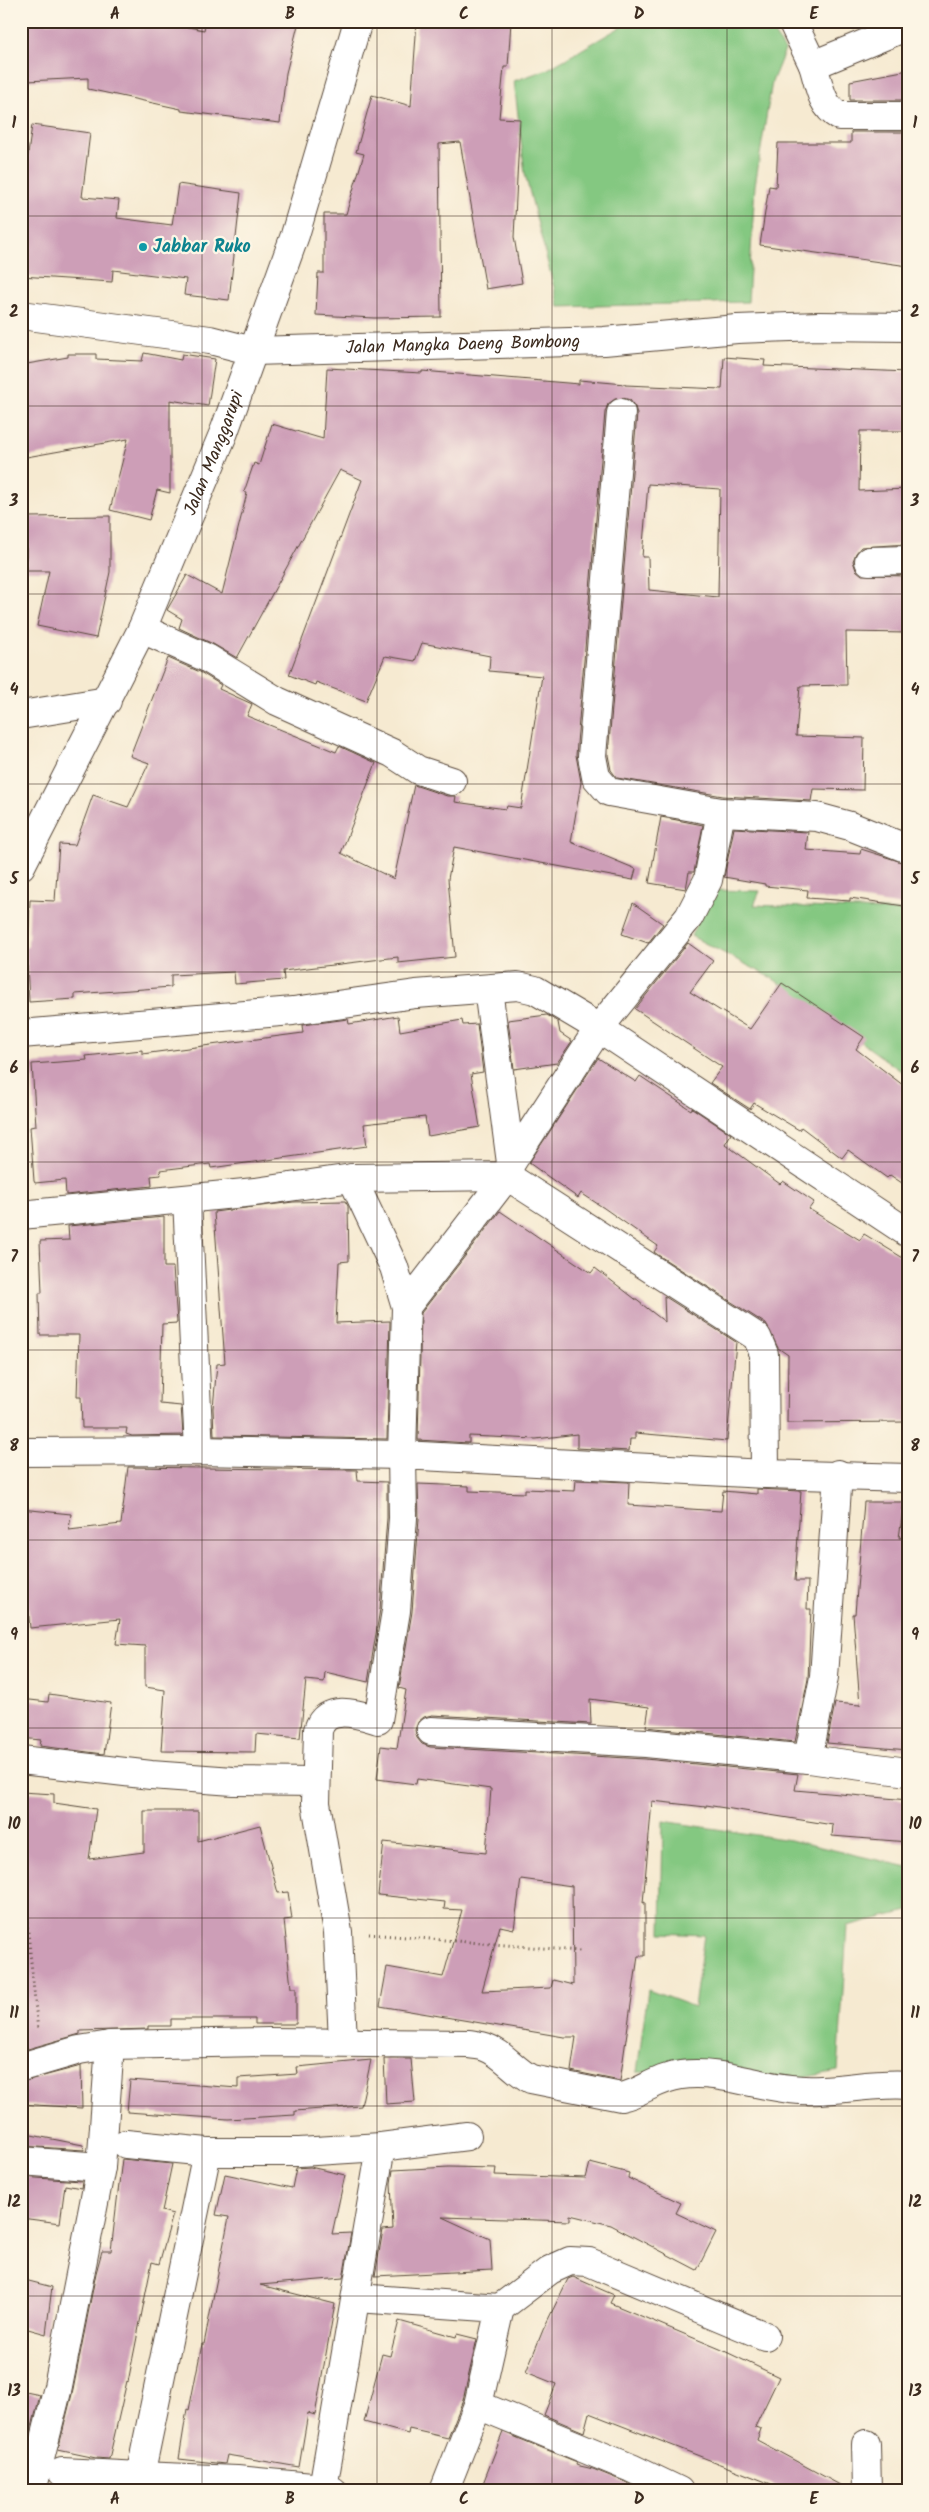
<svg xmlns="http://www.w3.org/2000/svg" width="929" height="2512" viewBox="0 0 929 2512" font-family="Kalam,sans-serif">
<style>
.green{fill:#84c881;stroke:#607950}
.building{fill:#cd9eb7;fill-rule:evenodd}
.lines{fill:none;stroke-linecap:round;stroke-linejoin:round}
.street-casing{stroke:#574739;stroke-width:30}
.path{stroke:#574739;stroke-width:3;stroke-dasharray:1 4;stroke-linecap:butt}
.street{stroke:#fff;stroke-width:28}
.grid{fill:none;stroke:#3b2a1e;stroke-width:1;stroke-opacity:0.55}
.culture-dot{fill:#0f9aa8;stroke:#fcf5e5;stroke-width:2}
.labels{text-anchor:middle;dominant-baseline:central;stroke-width:4.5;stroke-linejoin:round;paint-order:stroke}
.culture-label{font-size:18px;font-weight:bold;fill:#0d838f;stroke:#fcf5e5;text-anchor:start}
.street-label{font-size:18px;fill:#3b2a1e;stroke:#fcf5e5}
.neatline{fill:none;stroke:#3b2a1e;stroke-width:2}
.grid-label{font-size:16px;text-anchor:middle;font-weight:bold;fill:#3b2a1e}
</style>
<rect width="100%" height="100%" fill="#fcf5e5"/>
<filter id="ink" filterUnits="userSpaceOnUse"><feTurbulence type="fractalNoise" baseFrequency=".02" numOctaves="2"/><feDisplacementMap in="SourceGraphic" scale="10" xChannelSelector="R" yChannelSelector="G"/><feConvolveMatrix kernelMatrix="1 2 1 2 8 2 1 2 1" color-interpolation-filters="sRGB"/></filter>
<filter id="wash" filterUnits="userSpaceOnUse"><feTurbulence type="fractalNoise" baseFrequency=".0096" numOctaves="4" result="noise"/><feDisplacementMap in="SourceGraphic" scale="20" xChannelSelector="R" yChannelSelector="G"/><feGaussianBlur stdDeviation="1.12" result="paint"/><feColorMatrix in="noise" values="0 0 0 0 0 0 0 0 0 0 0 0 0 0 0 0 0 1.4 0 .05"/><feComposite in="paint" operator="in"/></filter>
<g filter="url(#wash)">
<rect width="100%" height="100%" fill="#f6ead1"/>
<g class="green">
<path d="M 631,21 L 765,21 L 785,50 L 772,82 L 755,185 L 748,302 L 559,307 L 525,174 L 514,81 L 548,69 Z"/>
<path d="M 711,890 L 760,891 L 754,905 L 908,911 L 908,1076 L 772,978 L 691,936 Z"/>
<path d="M 663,1821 L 790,1840 L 908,1867 L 908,1911 L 847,1926 L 838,2071 L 791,2080 L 637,2072 L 648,1990 L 694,2007 L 704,1935 L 661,1933 Z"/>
</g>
<g id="blocks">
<g class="building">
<path d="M 74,21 L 156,21 L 204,30 L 206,21 L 299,21 L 286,73 L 280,123 L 181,111 L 181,109 L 88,89 L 88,78 L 27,81 L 25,24 Z"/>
<path d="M 417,21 L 511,21 L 508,67 L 504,67 L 499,118 L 520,119 L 514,237 L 522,283 L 486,289 L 460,142 L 439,144 L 441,317 L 374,318 L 316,315 L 318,273 L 324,273 L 324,214 L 346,214 L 364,154 L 356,152 L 372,95 L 411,106 Z"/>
<path d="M 908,70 L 908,100 L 850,100 L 850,81 Z"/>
<path d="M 32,125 L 90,133 L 82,197 L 119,200 L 117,218 L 172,225 L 178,184 L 241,193 L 229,300 L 184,295 L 186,279 L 113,270 L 112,282 L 21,276 L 24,222 L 21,222 L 21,183 L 24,183 Z"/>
<path d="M 851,132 L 908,132 L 908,266 L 760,245 L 769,186 L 776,187 L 778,143 L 851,143 Z"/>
<path d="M 144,353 L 181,360 L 182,354 L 215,359 L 208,406 L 170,400 L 170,493 L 157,490 L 149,520 L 110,510 L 128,439 L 21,458 L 21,365 L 68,357 L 68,354 L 96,354 L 96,359 L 142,361 Z"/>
<path d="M 724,357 L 765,360 L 764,366 L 908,372 L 908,431 L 860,431 L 859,491 L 908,489 L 908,544 L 861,547 L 856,553 L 853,561 L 856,570 L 862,575 L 908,576 L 908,633 L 846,632 L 847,685 L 800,686 L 796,736 L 864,738 L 863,790 L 813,789 L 811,801 L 723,796 L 617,778 L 611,770 L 608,755 L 637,414 L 635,407 L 630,400 L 623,398 L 615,399 L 608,404 L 605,412 L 576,755 L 581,782 L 571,842 L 636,869 L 633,880 L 454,847 L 448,879 L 455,957 L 398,963 L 398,957 L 283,971 L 284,980 L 235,984 L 234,972 L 171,975 L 171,987 L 75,994 L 75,999 L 29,1002 L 26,947 L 28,947 L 30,900 L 55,901 L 59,844 L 75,845 L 93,795 L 128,807 L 149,763 L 130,756 L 168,658 L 200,672 L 221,685 L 219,689 L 252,704 L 247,716 L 336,752 L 339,746 L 376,763 L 341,853 L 394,879 L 414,785 L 447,796 L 456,796 L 455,802 L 506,809 L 507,806 L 521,808 L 542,676 L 489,671 L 490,656 L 422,643 L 415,661 L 385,656 L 366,701 L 316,682 L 315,685 L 289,675 L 362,480 L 340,470 L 237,658 L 213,644 L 179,628 L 182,619 L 167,610 L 187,575 L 222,594 L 247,493 L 244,492 L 254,463 L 259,465 L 272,424 L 323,439 L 327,368 L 422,373 L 422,371 L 579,384 L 579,380 L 625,384 L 625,385 L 722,389 ZM 648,484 L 720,489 L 718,597 L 649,590 L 648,557 L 642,557 Z"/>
<path d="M 110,516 L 110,572 L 96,638 L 37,626 L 49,571 L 26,571 L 26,517 Z"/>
<path d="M 661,817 L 703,825 L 694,872 L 689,872 L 686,889 L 649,883 Z"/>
<path d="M 734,828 L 808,832 L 806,850 L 860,854 L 861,849 L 908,864 L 904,906 L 850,898 L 850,901 L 807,898 L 808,890 L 765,886 L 765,884 L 724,877 Z"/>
<path d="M 633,903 L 663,924 L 648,943 L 622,934 Z"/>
<path d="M 688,943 L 713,961 L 690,992 L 750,1029 L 782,983 L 864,1037 L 856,1049 L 908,1089 L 908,1187 L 890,1175 L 887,1178 L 848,1150 L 842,1158 L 801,1127 L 799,1130 L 754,1103 L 750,1109 L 710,1083 L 722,1067 L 635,1009 Z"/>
<path d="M 547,1015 L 558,1022 L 560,1033 L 572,1041 L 557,1063 L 514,1069 L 508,1020 Z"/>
<path d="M 398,1016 L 400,1031 L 462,1020 L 463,1025 L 477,1024 L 483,1072 L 471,1074 L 480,1127 L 428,1136 L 425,1117 L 364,1124 L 367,1146 L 211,1168 L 210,1164 L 160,1170 L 161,1175 L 151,1176 L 152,1186 L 66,1195 L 65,1180 L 35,1183 L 34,1181 L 30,1127 L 36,1126 L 32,1064 L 87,1060 L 86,1056 L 142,1050 L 142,1054 L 303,1033 L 302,1025 L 348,1019 L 349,1024 Z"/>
<path d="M 598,1058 L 636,1082 L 640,1076 L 691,1110 L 692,1108 L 731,1134 L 725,1144 L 780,1184 L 783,1181 L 814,1202 L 809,1209 L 860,1240 L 864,1234 L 908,1261 L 908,1422 L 787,1423 L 788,1355 L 778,1348 L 766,1324 L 658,1255 L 654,1252 L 658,1246 L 604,1208 L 581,1193 L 578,1198 L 529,1163 Z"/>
<path d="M 345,1201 L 348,1206 L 349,1261 L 339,1262 L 336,1323 L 390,1321 L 387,1439 L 214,1436 L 213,1408 L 217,1364 L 225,1363 L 214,1212 L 293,1202 Z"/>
<path d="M 500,1211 L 591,1273 L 595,1268 L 665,1322 L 664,1296 L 736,1342 L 727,1441 L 635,1433 L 635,1439 L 630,1439 L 629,1451 L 577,1448 L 577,1434 L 536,1439 L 469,1436 L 469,1443 L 418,1440 L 421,1313 Z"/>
<path d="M 164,1217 L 164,1267 L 173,1267 L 177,1323 L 162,1324 L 160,1404 L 181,1406 L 183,1435 L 132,1436 L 126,1434 L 127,1428 L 82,1428 L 81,1397 L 77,1397 L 79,1335 L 40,1335 L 39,1293 L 42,1293 L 40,1241 L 69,1240 L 68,1226 Z"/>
<path d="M 128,1467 L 357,1470 L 358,1481 L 387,1482 L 387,1518 L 380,1609 L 368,1682 L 325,1672 L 324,1682 L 306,1680 L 300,1738 L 256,1734 L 255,1752 L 161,1751 L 165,1690 L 145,1687 L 145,1646 L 116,1644 L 120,1619 L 30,1628 L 26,1583 L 21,1582 L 21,1509 L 71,1514 L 69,1530 L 121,1524 Z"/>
<path d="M 576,1480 L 629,1482 L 628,1505 L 721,1511 L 723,1491 L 757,1494 L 757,1489 L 801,1491 L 795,1581 L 808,1581 L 807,1609 L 811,1609 L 808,1679 L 795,1742 L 646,1727 L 649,1707 L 590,1699 L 591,1724 L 432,1715 L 424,1717 L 418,1722 L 415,1730 L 417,1738 L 422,1744 L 430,1747 L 645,1759 L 798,1774 L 795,1790 L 908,1800 L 908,1842 L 832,1836 L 833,1825 L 706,1805 L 706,1807 L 652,1801 L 643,1903 L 645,1902 L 645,1956 L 638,1956 L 620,2081 L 571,2071 L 576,2037 L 564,2037 L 380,2006 L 387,1967 L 443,1977 L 462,1910 L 444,1909 L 445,1902 L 378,1895 L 384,1842 L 486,1853 L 491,1789 L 417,1779 L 416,1784 L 377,1779 L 381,1746 L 397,1748 L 406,1690 L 399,1688 L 412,1612 L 419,1519 L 418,1484 L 469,1486 L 469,1491 L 525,1493 L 525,1489 L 575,1491 ZM 521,1879 L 572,1886 L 573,1985 L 553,1980 L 551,1988 L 482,1991 L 500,1926 L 514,1929 Z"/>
<path d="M 864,1502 L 904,1502 L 899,1538 L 908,1536 L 908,1750 L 827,1743 L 835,1703 L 860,1705 L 853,1614 L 855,1614 Z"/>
<path d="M 49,1694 L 111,1703 L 104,1754 L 40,1746 L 41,1740 L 21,1738 L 21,1699 L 48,1702 Z"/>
<path d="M 21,1792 L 54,1794 L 54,1803 L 96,1809 L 89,1859 L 144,1852 L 144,1811 L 198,1811 L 198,1841 L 260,1825 L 278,1893 L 288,1892 L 292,1919 L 284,1920 L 291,1988 L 296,1988 L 296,2024 L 255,2024 L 255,2019 L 171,2019 L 171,2026 L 148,2026 L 148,2029 L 80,2031 L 80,2034 L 21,2051 Z"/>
<path d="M 384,2059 L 411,2059 L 415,2102 L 386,2104 Z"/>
<path d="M 371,2060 L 361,2106 L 295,2111 L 295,2115 L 228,2119 L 127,2112 L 130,2080 L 238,2088 L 238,2078 L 298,2074 L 297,2067 Z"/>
<path d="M 81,2066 L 82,2108 L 21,2104 L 21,2082 Z"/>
<path d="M 21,2133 L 83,2145 L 84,2150 L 21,2146 Z"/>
<path d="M 122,2159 L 172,2164 L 162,2211 L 173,2214 L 159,2264 L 152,2262 L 128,2382 L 127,2381 L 109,2459 L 96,2458 L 58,2450 L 73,2390 L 96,2273 L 102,2251 L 111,2251 Z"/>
<path d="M 590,2163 L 629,2173 L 628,2178 L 681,2203 L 676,2213 L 716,2232 L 697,2270 L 611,2225 L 570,2215 L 570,2221 L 442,2217 L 490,2239 L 492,2270 L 375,2276 L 383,2230 L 393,2229 L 391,2183 L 393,2170 L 449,2167 L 496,2168 L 495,2175 L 586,2178 Z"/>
<path d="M 310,2167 L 345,2175 L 332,2234 L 351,2233 L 343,2278 L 260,2285 L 335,2304 L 315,2415 L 308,2413 L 299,2467 L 227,2455 L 225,2464 L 179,2459 L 187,2409 L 189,2410 L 202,2344 L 204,2344 L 229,2217 L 216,2215 L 225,2174 L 292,2188 L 296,2168 Z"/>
<path d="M 21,2177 L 82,2181 L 81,2188 L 65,2185 L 60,2223 L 21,2218 Z"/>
<path d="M 573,2277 L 614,2295 L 610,2303 L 720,2349 L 779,2377 L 755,2427 L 761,2429 L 757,2440 L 851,2491 L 789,2491 L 589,2413 L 584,2432 L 544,2415 L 556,2384 L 526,2372 L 543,2330 L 568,2279 Z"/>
<path d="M 21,2279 L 52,2287 L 46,2334 L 21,2327 Z"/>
<path d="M 399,2321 L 456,2337 L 457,2334 L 477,2339 L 463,2400 L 448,2438 L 409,2429 L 408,2434 L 364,2422 L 382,2354 L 390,2356 Z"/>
<path d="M 21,2391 L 40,2395 L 28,2443 L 21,2442 Z"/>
<path d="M 503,2432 L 577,2462 L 576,2465 L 593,2469 L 625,2482 L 639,2491 L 480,2491 Z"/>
</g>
</g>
</g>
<g filter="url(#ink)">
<use href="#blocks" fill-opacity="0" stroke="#574739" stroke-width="1"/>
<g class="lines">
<defs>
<g id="street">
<path d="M 792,21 L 813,65"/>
<path d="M 908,26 L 813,65 C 819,84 821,106 839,116 L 908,116"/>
<path id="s1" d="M 21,315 L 210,340 L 253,351 L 604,341 L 737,329 L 819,326 L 908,327"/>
<path d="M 621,413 L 592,756 L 596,777 L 609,792 L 721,812 L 817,817 L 850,826 L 908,849"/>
<path d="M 869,561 L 908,560"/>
<path d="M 142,629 L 207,658 L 277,701 L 392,753 L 418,770 L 452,781"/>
<path d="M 21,715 L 107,701"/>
<path id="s2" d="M 21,866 L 142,629 L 224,432 L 295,235 L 358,21"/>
<path d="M 488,989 L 511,1163"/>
<path d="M 21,1034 L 293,1011 L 416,994 L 518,986 L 535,990 L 599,1028 L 908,1233"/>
<path d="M 352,1178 L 394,1267 L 406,1307 L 507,1176 L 757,1337 L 764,1354 L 765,1474"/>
<path d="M 187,1199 L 199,1451"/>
<path d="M 21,1215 L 255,1192 L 352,1178 L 507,1176 L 511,1163 L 599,1028 L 689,917 L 708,880 L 721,812"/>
<path d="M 21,1452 L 199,1451 L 402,1455 L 406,1307"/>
<path d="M 431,1731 L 646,1743 L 808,1759 L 908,1772"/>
<path d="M 808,1759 L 824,1677 L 838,1474"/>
<path d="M 21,1760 L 151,1775 L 233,1781 L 316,1782"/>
<path d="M 343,2042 L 338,1932 L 316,1803 L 318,1730 C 326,1703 358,1714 378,1720 L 396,1611 L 403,1518 L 402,1455 L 765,1474 L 908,1478"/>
<path d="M 21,2067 L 79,2050 L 110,2045"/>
<path d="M 126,2144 L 207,2152"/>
<path d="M 21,2161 L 101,2167"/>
<path d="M 357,2298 L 500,2308 L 478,2405 L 444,2491"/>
<path d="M 500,2308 L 550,2270 L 570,2261 L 589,2262 L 765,2336"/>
<path d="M 478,2405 L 631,2468 L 679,2491"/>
<path d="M 866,2444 L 867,2491"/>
<path d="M 62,2472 L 140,2476 L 207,2152 L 299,2152 L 381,2147 L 467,2136"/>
<path d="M 140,2476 L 237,2480 L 323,2488 L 333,2491"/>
<path d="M 323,2488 L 381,2147"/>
<path d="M 32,2491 L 58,2387 L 101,2167 L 110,2045 L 268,2042 L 469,2044 C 474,2045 481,2045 485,2047 C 503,2053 514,2071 531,2079 L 621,2097 C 642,2093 656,2078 681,2075 C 717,2070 754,2085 790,2089 C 829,2094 869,2082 908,2085"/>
</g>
</defs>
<use href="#street" class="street-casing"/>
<g class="path">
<path d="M 26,1912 L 38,2031"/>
<path d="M 369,1934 L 580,1951"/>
</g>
<use href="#street" class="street"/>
</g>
</g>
<path class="grid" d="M 202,21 L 202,2491M 377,21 L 377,2491M 552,21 L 552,2491M 727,21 L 727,2491M 21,216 L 908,216M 21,406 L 908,406M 21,594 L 908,594M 21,784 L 908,784M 21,972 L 908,972M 21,1162 L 908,1162M 21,1350 L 908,1350M 21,1540 L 908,1540M 21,1728 L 908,1728M 21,1918 L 908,1918M 21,2106 L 908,2106M 21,2296 L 908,2296"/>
<circle class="culture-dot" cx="143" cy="247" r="5"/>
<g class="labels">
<g class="culture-label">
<text x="153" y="247">Jabbar Ruko</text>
</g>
<g class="street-label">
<text stroke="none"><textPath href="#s1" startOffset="445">Jalan Mangka Daeng Bombong</textPath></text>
<text stroke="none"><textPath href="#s2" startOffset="456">Jalan Manggarupi</textPath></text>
</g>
</g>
<rect width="929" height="2512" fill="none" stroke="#fcf5e5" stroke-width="55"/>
<rect x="28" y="28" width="874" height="2456" class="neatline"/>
<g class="grid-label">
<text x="115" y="19">A</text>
<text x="290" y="19">B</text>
<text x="464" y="19">C</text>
<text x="639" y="19">D</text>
<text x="814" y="19">E</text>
<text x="14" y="128">1</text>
<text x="915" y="128">1</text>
<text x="14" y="317">2</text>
<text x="915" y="317">2</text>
<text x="14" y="506">3</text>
<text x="915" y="506">3</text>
<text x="14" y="695">4</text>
<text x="915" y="695">4</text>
<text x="14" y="884">5</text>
<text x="915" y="884">5</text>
<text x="14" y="1073">6</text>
<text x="915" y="1073">6</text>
<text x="14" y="1262">7</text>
<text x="915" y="1262">7</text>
<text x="14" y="1451">8</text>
<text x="915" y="1451">8</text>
<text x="14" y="1640">9</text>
<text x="915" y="1640">9</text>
<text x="14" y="1829">10</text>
<text x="915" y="1829">10</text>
<text x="14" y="2018">11</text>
<text x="915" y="2018">11</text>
<text x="14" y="2207">12</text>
<text x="915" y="2207">12</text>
<text x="14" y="2396">13</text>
<text x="915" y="2396">13</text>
<text x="115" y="2504">A</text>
<text x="290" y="2504">B</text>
<text x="464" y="2504">C</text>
<text x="639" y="2504">D</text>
<text x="814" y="2504">E</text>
</g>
</svg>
